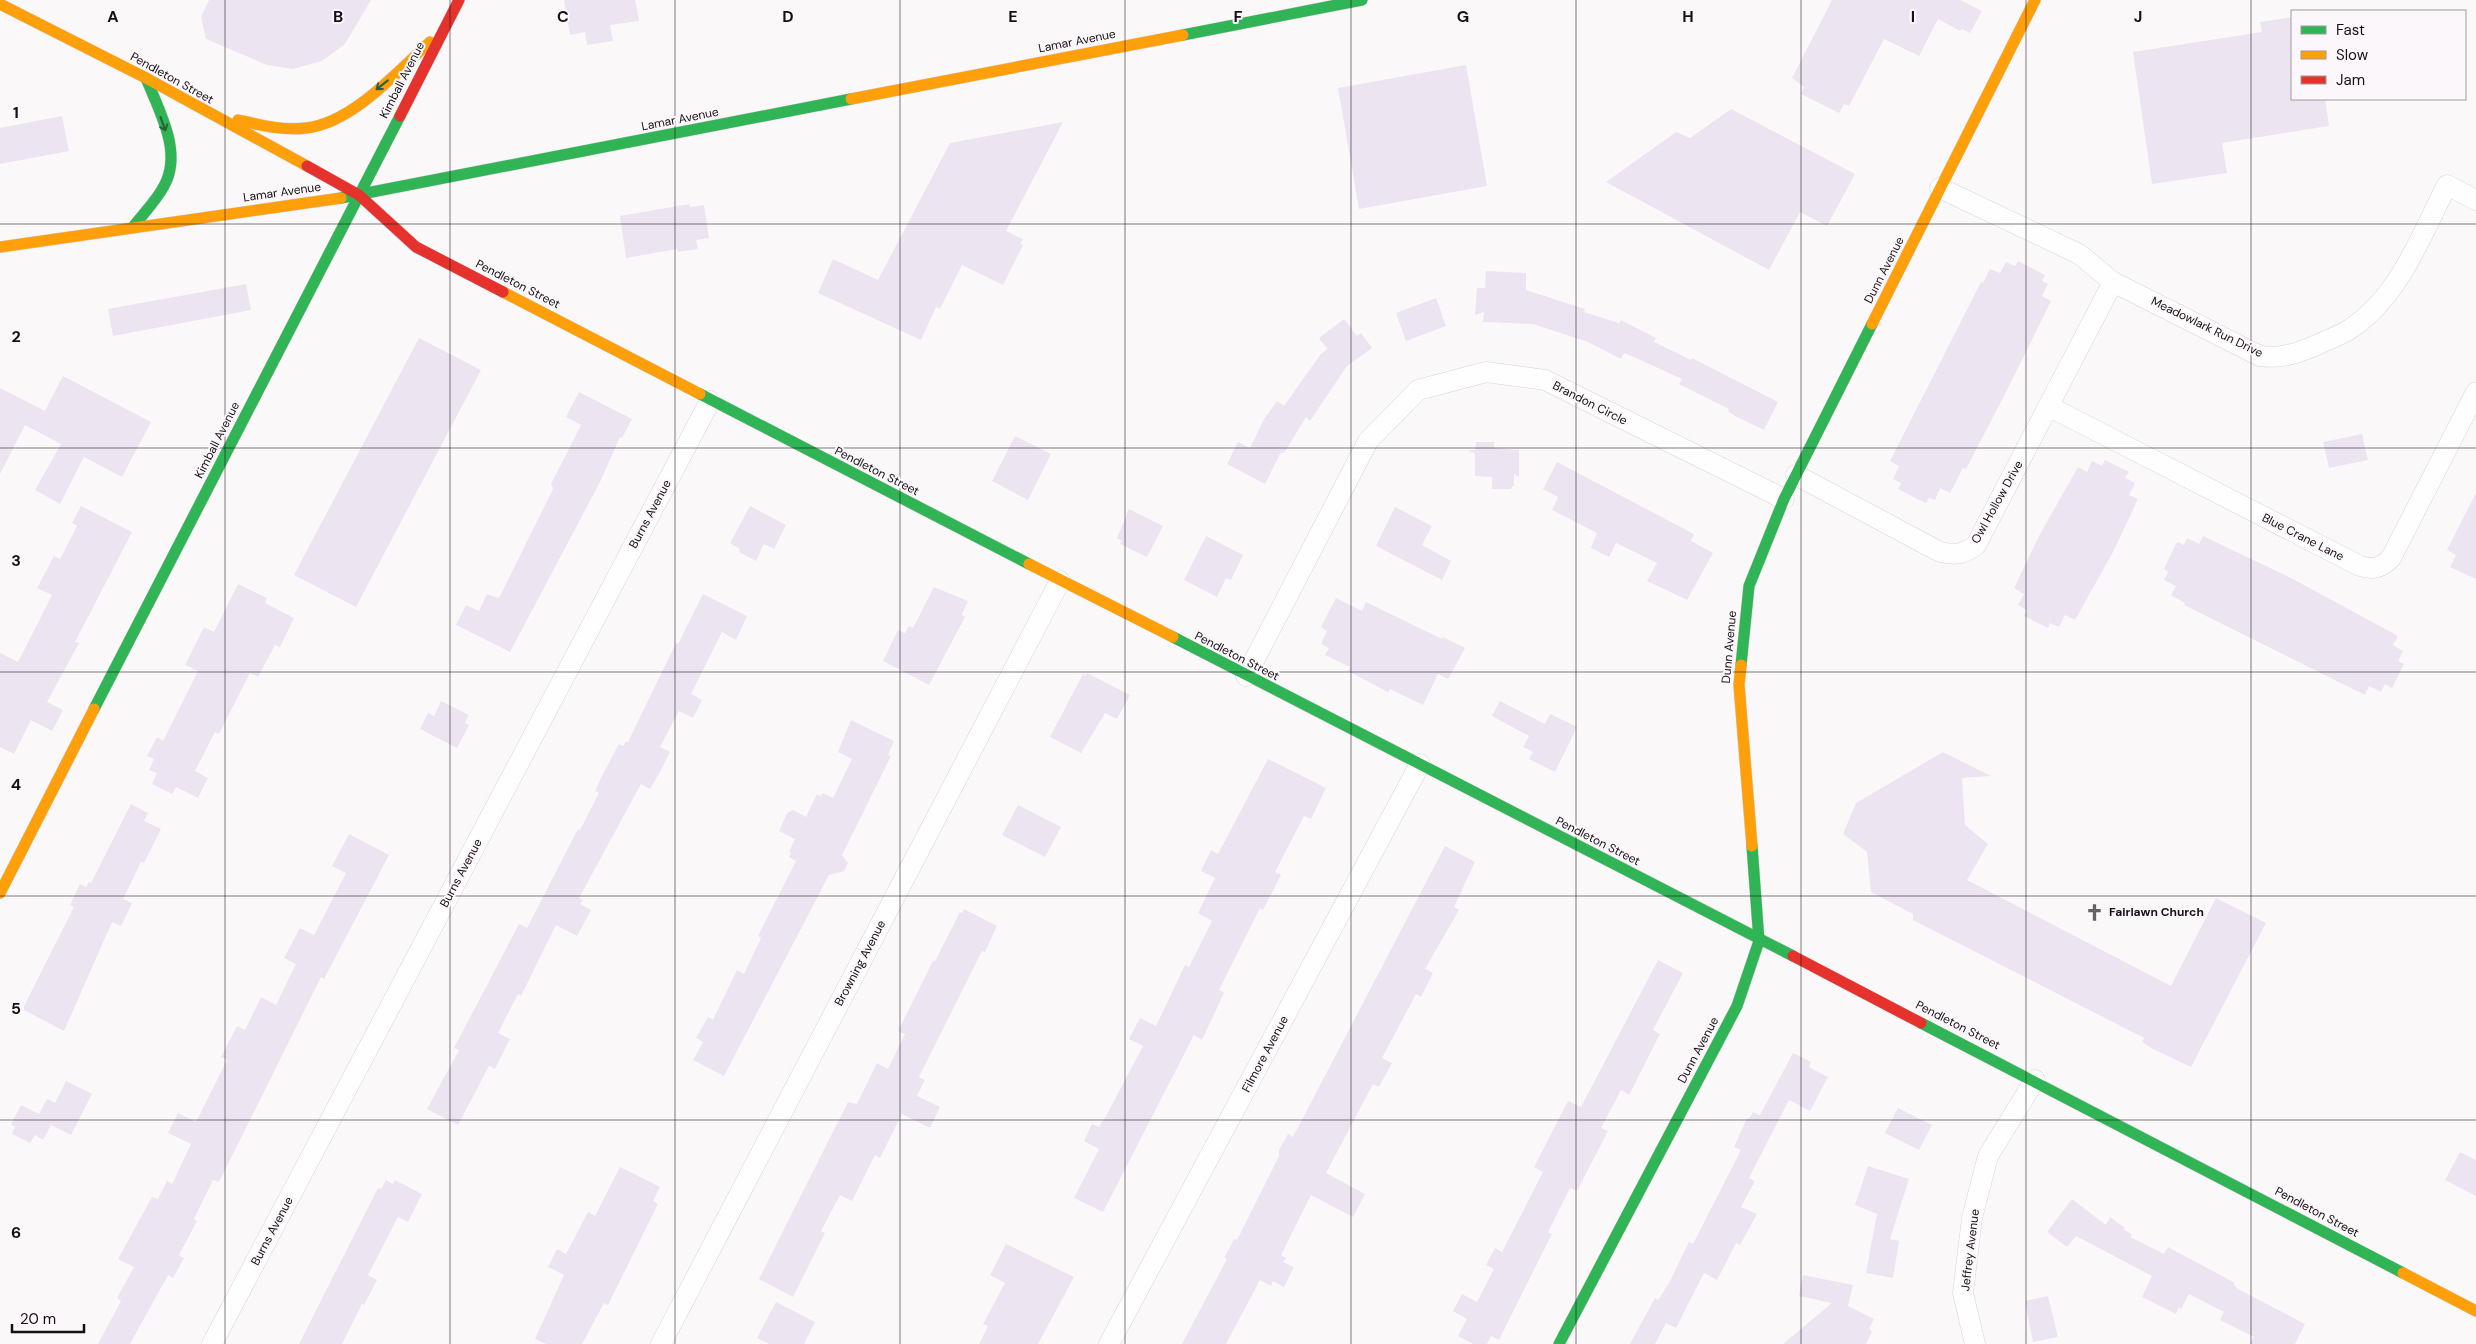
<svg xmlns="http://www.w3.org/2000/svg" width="2476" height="1344" viewBox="0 0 2476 1344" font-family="'DM Sans',sans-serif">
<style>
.building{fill:#ece5f1}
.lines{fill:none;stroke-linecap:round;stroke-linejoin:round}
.street-casing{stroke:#d9d3d8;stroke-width:21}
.fast-casing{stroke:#d9d3d8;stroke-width:12}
.slow-casing{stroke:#d9d3d8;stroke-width:12}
.jam-casing{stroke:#d9d3d8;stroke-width:12}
.street{stroke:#fefefe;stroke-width:20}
.fast{stroke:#30b455;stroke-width:11}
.slow{stroke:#ff9f0a;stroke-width:11}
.jam{stroke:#e5322d;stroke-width:11}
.oneway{stroke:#246236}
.grid{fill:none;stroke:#170f16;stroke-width:1;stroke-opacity:0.55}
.labels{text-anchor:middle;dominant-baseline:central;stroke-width:4;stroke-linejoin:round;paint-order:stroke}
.street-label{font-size:12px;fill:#170f16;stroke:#fcf7fb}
.poi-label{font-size:12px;font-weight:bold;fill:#170f16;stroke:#fcf7fb;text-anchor:start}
.grid-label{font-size:16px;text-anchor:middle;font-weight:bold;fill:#170f16;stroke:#fcf7fb;stroke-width:4;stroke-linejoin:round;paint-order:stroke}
</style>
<rect width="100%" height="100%" fill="#fbf8fa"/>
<g class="building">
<path d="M 209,0 L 371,0 L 345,44 L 322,61 L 293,69 L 267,65 L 206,39 L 201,17 Z"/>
<path d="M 564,0 L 635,0 L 639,21 L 610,25 L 613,41 L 587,45 L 585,32 L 570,35 Z"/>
<path d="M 1832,0 L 1960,0 L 1982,11 L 1970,33 L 1962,29 L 1960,31 L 1938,19 L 1919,56 L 1884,39 L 1849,106 L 1844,104 L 1839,113 L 1801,94 L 1804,87 L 1792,78 Z"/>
<path d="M 2292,17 L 2292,99 L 2325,99 L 2329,126 L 2222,143 L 2227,173 L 2152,184 L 2133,52 L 2262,32 L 2260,22 Z"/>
<path d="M 1466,65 L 1487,186 L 1359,209 L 1338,88 Z"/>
<path d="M 1731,109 L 1855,174 L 1827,226 L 1800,212 L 1769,270 L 1606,182 L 1676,132 L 1690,138 Z"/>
<path d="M 62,116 L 69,151 L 0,164 L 0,128 Z"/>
<path d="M 1063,122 L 1006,231 L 1023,239 L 1020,244 L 1023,245 L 1003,285 L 962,265 L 940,309 L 936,307 L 921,340 L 818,293 L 833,259 L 878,280 L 950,143 Z"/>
<path d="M 689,204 L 690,207 L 704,205 L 709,238 L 696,240 L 698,249 L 678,252 L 677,249 L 626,258 L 620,216 Z"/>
<path d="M 2018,261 L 2045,275 L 2042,281 L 2048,284 L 2042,296 L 2051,301 L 2007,390 L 1966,469 L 1963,468 L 1950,493 L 1940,488 L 1935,500 L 1929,498 L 1926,503 L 1923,502 L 1898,489 L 1901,483 L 1893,479 L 1899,466 L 1890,461 L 1981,282 L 1983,283 L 1990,269 L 2000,273 L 2006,262 L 2015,266 Z"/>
<path d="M 1486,271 L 1526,273 L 1526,290 L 1585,309 L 1584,312 L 1619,323 L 1621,320 L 1656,338 L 1654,342 L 1691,360 L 1692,358 L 1778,402 L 1764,430 L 1735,416 L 1728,411 L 1729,409 L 1679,384 L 1682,379 L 1636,358 L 1624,353 L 1621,359 L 1588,342 L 1533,324 L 1483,322 L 1484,312 L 1475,315 L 1477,288 L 1485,288 Z"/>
<path d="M 246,284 L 251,310 L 113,336 L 108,309 Z"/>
<path d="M 1436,298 L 1446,326 L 1406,341 L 1396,313 Z"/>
<path d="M 1344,319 L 1357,336 L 1361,333 L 1372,348 L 1347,366 L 1310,421 L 1306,417 L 1284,453 L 1281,452 L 1265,484 L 1227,464 L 1238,442 L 1250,448 L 1264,419 L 1277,401 L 1284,406 L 1320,355 L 1327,349 L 1319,338 Z"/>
<path d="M 419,338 L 481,370 L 356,607 L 294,575 Z"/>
<path d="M 63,376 L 151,422 L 122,477 L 84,457 L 60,504 L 35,490 L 61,444 L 25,425 L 0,474 L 0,388 L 45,411 Z"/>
<path d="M 579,392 L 632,419 L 622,438 L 620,437 L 600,482 L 510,652 L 456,625 L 466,605 L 479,611 L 487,594 L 499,598 L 553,489 L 551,484 L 581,425 L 566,417 Z"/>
<path d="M 2362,434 L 2368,460 L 2329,468 L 2323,442 Z"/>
<path d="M 1015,436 L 1051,454 L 1028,500 L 992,481 Z"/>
<path d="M 1476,442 L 1494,442 L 1494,448 L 1519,450 L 1519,477 L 1514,474 L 1514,486 L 1512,486 L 1511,489 L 1492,489 L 1492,477 L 1475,476 L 1475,454 L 1468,450 L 1475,450 Z"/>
<path d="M 2105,460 L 2129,472 L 2125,478 L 2135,483 L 2129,495 L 2138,499 L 2113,552 L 2075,620 L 2065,615 L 2059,627 L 2050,623 L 2048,628 L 2024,616 L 2027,610 L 2018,605 L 2024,594 L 2014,588 L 2039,536 L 2078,467 L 2087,472 L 2092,461 L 2102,466 Z"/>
<path d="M 1557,462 L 1694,534 L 1691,541 L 1713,553 L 1687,600 L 1647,581 L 1657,563 L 1616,543 L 1609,557 L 1591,548 L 1597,533 L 1552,510 L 1558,497 L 1543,489 Z"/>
<path d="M 2476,493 L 2476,579 L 2450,567 L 2456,555 L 2447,550 Z"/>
<path d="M 81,506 L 132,532 L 75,642 L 79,643 L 47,702 L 63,710 L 52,731 L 31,720 L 14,754 L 0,747 L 0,653 L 18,662 L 52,595 L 37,588 L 54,556 L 60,559 L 77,526 L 72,523 Z"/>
<path d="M 750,506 L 786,525 L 774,549 L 764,544 L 756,561 L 739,552 L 740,549 L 730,543 Z"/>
<path d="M 1395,507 L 1432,526 L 1422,545 L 1451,561 L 1442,580 L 1376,546 Z"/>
<path d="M 1129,509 L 1163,526 L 1147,557 L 1120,544 L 1122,541 L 1117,538 Z"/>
<path d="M 1206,536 L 1243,555 L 1231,580 L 1226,578 L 1217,597 L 1184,580 Z"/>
<path d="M 2203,536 L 2293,579 L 2398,636 L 2393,645 L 2403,651 L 2398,661 L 2404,664 L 2392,688 L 2385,684 L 2381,692 L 2369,686 L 2365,695 L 2184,605 L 2185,603 L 2171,595 L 2176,586 L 2164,580 L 2168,572 L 2164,569 L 2176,544 L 2178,542 L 2184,545 L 2187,538 L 2199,544 Z"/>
<path d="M 238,584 L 267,598 L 265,603 L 294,618 L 280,647 L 275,645 L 258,677 L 250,673 L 219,734 L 215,732 L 195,771 L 208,778 L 198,798 L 176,787 L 172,794 L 152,784 L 157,773 L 149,770 L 154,759 L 147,756 L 157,737 L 163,741 L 198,671 L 185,665 L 204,627 L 214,632 Z"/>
<path d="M 934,587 L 968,601 L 962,614 L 965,617 L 929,685 L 883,661 L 898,630 L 905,633 L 909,626 L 913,628 Z"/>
<path d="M 703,594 L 747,616 L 736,640 L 722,632 L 691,694 L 702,700 L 693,718 L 679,711 L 660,747 L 670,752 L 660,772 L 650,789 L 641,784 L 579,898 L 583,900 L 580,904 L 591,910 L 577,936 L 556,925 L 521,996 L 518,994 L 498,1033 L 510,1039 L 495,1069 L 489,1066 L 458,1125 L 427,1109 L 459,1050 L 454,1048 L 519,924 L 527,928 L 578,829 L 580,830 L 599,793 L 595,791 L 603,774 L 619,744 L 623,746 L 626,741 L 628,742 L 676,643 L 678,644 Z"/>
<path d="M 1336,598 L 1362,611 L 1366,602 L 1442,639 L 1443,637 L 1465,648 L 1448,679 L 1438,674 L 1423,705 L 1390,689 L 1388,692 L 1348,671 L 1350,667 L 1325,655 L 1329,648 L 1321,644 L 1327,631 L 1321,627 Z"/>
<path d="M 1087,673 L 1130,695 L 1117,719 L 1105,713 L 1081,753 L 1050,737 L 1083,674 L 1086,676 Z"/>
<path d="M 441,701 L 469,715 L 465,723 L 469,725 L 457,748 L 420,729 L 428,713 L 434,716 Z"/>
<path d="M 1500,701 L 1545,724 L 1550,714 L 1577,727 L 1555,772 L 1529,759 L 1533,752 L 1523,747 L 1529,736 L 1492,716 Z"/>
<path d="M 851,720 L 894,741 L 888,755 L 891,756 L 842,855 L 848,863 L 844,871 L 829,875 L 724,1076 L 693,1060 L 703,1042 L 696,1038 L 708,1017 L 713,1020 L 737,970 L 744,974 L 761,938 L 758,936 L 796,861 L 789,857 L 791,853 L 789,852 L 795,839 L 779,831 L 787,813 L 793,810 L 806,817 L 817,794 L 821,796 L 823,793 L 833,798 L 852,759 L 838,752 Z"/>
<path d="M 1943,752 L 1991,776 L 1962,778 L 1965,825 L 1988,844 L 1967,880 L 2171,986 L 2216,898 L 2266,923 L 2191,1067 L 2153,1049 L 2142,1042 L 2144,1038 L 1913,920 L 1913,914 L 1871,892 L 1867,852 L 1843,834 L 1856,803 Z"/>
<path d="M 1268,759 L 1326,788 L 1311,819 L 1304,816 L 1275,872 L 1281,875 L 1263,910 L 1260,908 L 1219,990 L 1224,993 L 1202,1040 L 1194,1035 L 1103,1212 L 1074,1198 L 1099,1149 L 1084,1141 L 1092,1124 L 1099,1127 L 1107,1114 L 1143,1046 L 1129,1039 L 1140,1018 L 1156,1026 L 1185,965 L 1189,967 L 1212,921 L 1198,913 L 1215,878 L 1201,871 L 1211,850 L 1218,854 Z"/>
<path d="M 131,804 L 148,813 L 144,821 L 161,829 L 144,863 L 141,862 L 123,899 L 132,903 L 121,926 L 112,922 L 64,1031 L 24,1010 L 24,1006 L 74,907 L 70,905 L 80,884 L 86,887 L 89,882 L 91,883 Z"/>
<path d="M 1018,805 L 1061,827 L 1045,857 L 1002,835 Z"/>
<path d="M 349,834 L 389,855 L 324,979 L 321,977 L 219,1182 L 213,1180 L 194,1219 L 197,1221 L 179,1255 L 184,1258 L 173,1278 L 168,1275 L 130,1344 L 98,1344 L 121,1301 L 117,1298 L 134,1267 L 118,1259 L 152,1197 L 158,1199 L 167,1181 L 172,1184 L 191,1144 L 168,1133 L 178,1113 L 196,1122 L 227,1060 L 221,1057 L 237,1026 L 245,1030 L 261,997 L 276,1005 L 296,964 L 284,958 L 300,928 L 314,935 L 346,873 L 332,866 Z"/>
<path d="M 1445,846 L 1475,862 L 1454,907 L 1459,910 L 1425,969 L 1433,973 L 1421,997 L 1416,994 L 1382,1058 L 1392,1063 L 1379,1087 L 1373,1084 L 1326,1173 L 1365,1194 L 1353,1217 L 1311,1195 L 1281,1255 L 1286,1258 L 1283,1262 L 1294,1267 L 1284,1287 L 1273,1281 L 1271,1286 L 1260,1280 L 1226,1344 L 1182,1344 L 1227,1259 L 1224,1258 L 1234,1239 L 1237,1240 L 1279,1156 L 1279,1150 L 1288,1134 L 1293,1137 Z"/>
<path d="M 964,909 L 997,926 L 985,952 L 982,951 L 919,1077 L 925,1080 L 917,1096 L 940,1107 L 930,1128 L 902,1114 L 880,1158 L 875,1155 L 852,1201 L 840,1195 L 821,1231 L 825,1233 L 793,1297 L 759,1279 L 848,1102 L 857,1104 L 877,1063 L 888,1069 L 905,1034 L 898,1031 L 933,961 L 935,961 L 960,912 L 962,913 Z"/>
<path d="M 1658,960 L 1683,973 L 1653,1030 L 1660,1034 L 1629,1095 L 1621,1090 L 1601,1128 L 1608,1131 L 1577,1191 L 1570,1188 L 1548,1232 L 1552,1234 L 1499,1340 L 1491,1336 L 1487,1344 L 1473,1344 L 1458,1336 L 1467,1319 L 1453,1311 L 1462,1294 L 1477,1302 L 1494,1269 L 1486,1265 L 1495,1248 L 1502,1252 L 1543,1172 L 1534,1167 L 1568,1101 L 1581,1107 Z"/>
<path d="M 1793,1053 L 1811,1062 L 1809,1067 L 1828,1077 L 1810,1111 L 1789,1100 L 1749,1178 L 1755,1181 L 1741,1207 L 1757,1214 L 1740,1245 L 1736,1243 L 1717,1280 L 1704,1273 L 1676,1328 L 1666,1323 L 1655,1344 L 1630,1344 L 1655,1298 L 1658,1300 L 1669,1283 L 1689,1242 L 1693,1244 L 1741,1150 L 1734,1147 L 1747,1118 L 1749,1119 L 1753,1112 L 1760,1115 Z"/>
<path d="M 66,1081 L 92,1094 L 71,1135 L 51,1125 L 43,1140 L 35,1135 L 30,1143 L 12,1134 L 15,1127 L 11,1124 L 21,1105 L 39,1114 L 47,1099 L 55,1103 Z"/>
<path d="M 1898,1108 L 1932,1125 L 1919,1150 L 1885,1133 Z"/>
<path d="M 2460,1152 L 2476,1160 L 2476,1196 L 2445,1180 Z"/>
<path d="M 1868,1166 L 1909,1179 L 1890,1239 L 1899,1241 L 1893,1278 L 1866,1273 L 1877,1214 L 1855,1205 Z"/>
<path d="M 620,1167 L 660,1187 L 653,1201 L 658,1204 L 608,1305 L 604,1303 L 582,1344 L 546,1344 L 535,1339 L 564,1275 L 548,1267 L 557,1249 L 566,1254 L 588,1212 L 595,1216 Z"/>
<path d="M 386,1180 L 393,1184 L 395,1180 L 422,1194 L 408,1222 L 398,1217 L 368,1275 L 377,1280 L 364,1305 L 362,1304 L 342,1344 L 299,1344 L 378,1188 L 381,1189 Z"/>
<path d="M 2072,1199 L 2106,1225 L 2110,1217 L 2125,1228 L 2124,1230 L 2132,1234 L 2130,1237 L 2164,1254 L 2168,1247 L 2235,1283 L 2234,1285 L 2238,1289 L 2305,1324 L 2295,1344 L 2250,1344 L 2254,1337 L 2220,1320 L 2224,1312 L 2189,1294 L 2181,1309 L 2179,1307 L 2176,1314 L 2142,1297 L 2152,1276 L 2076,1236 L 2067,1247 L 2047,1232 Z"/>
<path d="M 1006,1244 L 1074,1277 L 1038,1344 L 979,1344 L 988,1326 L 983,1324 L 1005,1283 L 990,1275 Z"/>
<path d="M 1803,1275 L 1853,1285 L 1848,1306 L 1874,1319 L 1869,1328 L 1872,1332 L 1866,1344 L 1783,1344 L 1832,1303 L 1799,1296 Z"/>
<path d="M 2048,1296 L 2058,1337 L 2033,1342 L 2025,1301 Z"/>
<path d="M 776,1302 L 815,1322 L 804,1344 L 769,1344 L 757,1338 Z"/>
</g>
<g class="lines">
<defs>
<g id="street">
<path d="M 1940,188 L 2079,254 L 2113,282 L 2260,356 C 2283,359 2298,353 2319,344 C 2329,339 2341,335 2350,329 C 2399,297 2421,236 2447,185 L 2476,200"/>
<path d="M 2048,406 L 2360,566 C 2373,570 2381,568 2391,558 L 2476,392"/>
<path d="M 1796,475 L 1940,552 C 1955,555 1963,555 1976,545 L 2113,282"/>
<path d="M 1246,676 L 1368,441 L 1418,390 L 1486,372 L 1545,380 L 1784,499"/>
<path d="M 212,1344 L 710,401"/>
<path d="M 661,1344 L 1060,581"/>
<path d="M 1109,1344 L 1420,764"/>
<path d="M 1975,1344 L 1963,1293 L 1972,1218 L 1988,1156 L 2035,1080"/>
</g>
<g id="fast">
<path d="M 1183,35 L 1362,0"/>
<path d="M 341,198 L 851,99"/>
<path d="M 133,227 C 143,214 156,201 164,186 C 183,152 159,111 146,78"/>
<path d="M 700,394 L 1029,564"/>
<path d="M 1173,637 L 1793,956"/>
<path d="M 1741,665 L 1749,586 L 1784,499 L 1872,324"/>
<path d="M 94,709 L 400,116"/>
<path d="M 1921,1023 L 2403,1273"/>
<path d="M 1559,1344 L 1737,1006 L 1759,941 L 1752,846"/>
</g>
<g id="slow">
<path d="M 0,4 L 146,78 L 307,166"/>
<path d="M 851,99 L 1183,35"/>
<path d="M 238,120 C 260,125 283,131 306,128 C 352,123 397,72 430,42"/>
<path d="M 0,247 L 341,198"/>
<path d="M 503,292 L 700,394"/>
<path d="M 1872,324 L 2035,0"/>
<path d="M 1029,564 L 1173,637"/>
<path d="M 1741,665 L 1739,685 L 1752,846"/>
<path d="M 0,893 L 94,709"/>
<path d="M 2403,1273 L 2476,1311"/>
</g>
<g id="jam">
<path d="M 400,116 L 459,0"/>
<path d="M 307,166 L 359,195 L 416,247 L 503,292"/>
<path d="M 1793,956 L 1921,1023"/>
</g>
</defs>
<use href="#street" class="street-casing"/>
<use href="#fast" class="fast-casing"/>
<use href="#slow" class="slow-casing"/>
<use href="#jam" class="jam-casing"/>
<use href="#street" class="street"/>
<use href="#fast" class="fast"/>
<use href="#slow" class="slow"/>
<use href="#jam" class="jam"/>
</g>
<defs><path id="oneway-shaft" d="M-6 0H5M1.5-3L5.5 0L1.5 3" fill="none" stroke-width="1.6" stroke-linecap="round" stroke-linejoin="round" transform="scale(1.25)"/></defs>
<g class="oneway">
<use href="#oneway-shaft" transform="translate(382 85) rotate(142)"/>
<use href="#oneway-shaft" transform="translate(163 124) rotate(70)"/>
</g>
<path class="grid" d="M 225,0 L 225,1344M 450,0 L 450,1344M 675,0 L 675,1344M 900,0 L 900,1344M 1125,0 L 1125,1344M 1351,0 L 1351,1344M 1576,0 L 1576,1344M 1801,0 L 1801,1344M 2026,0 L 2026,1344M 2251,0 L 2251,1344M 0,224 L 2476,224M 0,448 L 2476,448M 0,672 L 2476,672M 0,896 L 2476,896M 0,1120 L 2476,1120"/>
<defs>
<symbol id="church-bare" viewBox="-9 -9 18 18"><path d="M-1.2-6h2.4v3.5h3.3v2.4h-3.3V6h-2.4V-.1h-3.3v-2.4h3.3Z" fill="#676166" stroke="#fcf7fb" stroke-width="2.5" paint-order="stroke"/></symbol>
</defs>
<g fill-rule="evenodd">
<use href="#church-bare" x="2082" y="900" width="25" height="25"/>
</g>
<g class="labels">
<g class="street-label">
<text transform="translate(1077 41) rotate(-11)">Lamar Avenue</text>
<text transform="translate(172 78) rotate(29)">Pendleton Street</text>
<text transform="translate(402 80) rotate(-63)">Kimball Avenue</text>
<text transform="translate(680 119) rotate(-11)">Lamar Avenue</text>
<text transform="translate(282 192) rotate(-8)">Lamar Avenue</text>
<text transform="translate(1884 270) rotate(-63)">Dunn Avenue</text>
<text transform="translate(518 284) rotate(27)">Pendleton Street</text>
<text transform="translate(2207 327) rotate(26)">Meadowlark Run Drive</text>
<text transform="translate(1590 403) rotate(27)">Brandon Circle</text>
<text transform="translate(217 440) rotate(-63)">Kimball Avenue</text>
<text transform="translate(877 471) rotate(27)">Pendleton Street</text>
<text transform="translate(1997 502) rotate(-61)">Owl Hollow Drive</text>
<text transform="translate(650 514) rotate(-62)">Burns Avenue</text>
<text transform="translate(2303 537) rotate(27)">Blue Crane Lane</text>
<text transform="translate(1729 647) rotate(-85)">Dunn Avenue</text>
<text transform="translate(1237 656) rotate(27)">Pendleton Street</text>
<text transform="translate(1598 841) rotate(27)">Pendleton Street</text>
<text transform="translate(461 873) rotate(-62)">Burns Avenue</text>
<text transform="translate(860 963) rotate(-62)">Browning Avenue</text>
<text transform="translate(1958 1025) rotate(27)">Pendleton Street</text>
<text transform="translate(1698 1050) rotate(-62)">Dunn Avenue</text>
<text transform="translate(1265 1054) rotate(-62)">Filmore Avenue</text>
<text transform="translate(2317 1212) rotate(28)">Pendleton Street</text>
<text transform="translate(272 1231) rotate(-62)">Burns Avenue</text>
<text transform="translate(1970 1250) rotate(-83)">Jeffrey Avenue</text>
</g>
<g class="poi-label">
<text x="2109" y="912">Fairlawn Church</text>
</g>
</g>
<g class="grid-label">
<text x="113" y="22">A</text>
<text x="338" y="22">B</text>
<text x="563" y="22">C</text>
<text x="788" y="22">D</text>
<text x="1013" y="22">E</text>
<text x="1238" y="22">F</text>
<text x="1463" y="22">G</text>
<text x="1688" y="22">H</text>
<text x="1913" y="22">I</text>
<text x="2138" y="22">J</text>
<text x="16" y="118">1</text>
<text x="16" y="342">2</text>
<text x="16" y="566">3</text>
<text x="16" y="790">4</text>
<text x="16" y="1014">5</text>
<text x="16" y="1238">6</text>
</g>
<rect x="2291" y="10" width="175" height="90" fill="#fcf7fb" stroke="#a09a9f"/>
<rect x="2301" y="26" width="25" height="8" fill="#30b455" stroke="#a09a9f"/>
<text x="2336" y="35" font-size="15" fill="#170f16">Fast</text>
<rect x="2301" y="51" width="25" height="8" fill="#ff9f0a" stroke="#a09a9f"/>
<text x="2336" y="60" font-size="15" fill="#170f16">Slow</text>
<rect x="2301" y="76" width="25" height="8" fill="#e5322d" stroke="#a09a9f"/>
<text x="2336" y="85" font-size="15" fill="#170f16">Jam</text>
<path d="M12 1324v8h72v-8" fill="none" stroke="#170f16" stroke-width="2.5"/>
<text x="20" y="1324" font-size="15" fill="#170f16" stroke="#fcf7fb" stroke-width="4" paint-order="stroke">20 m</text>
</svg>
